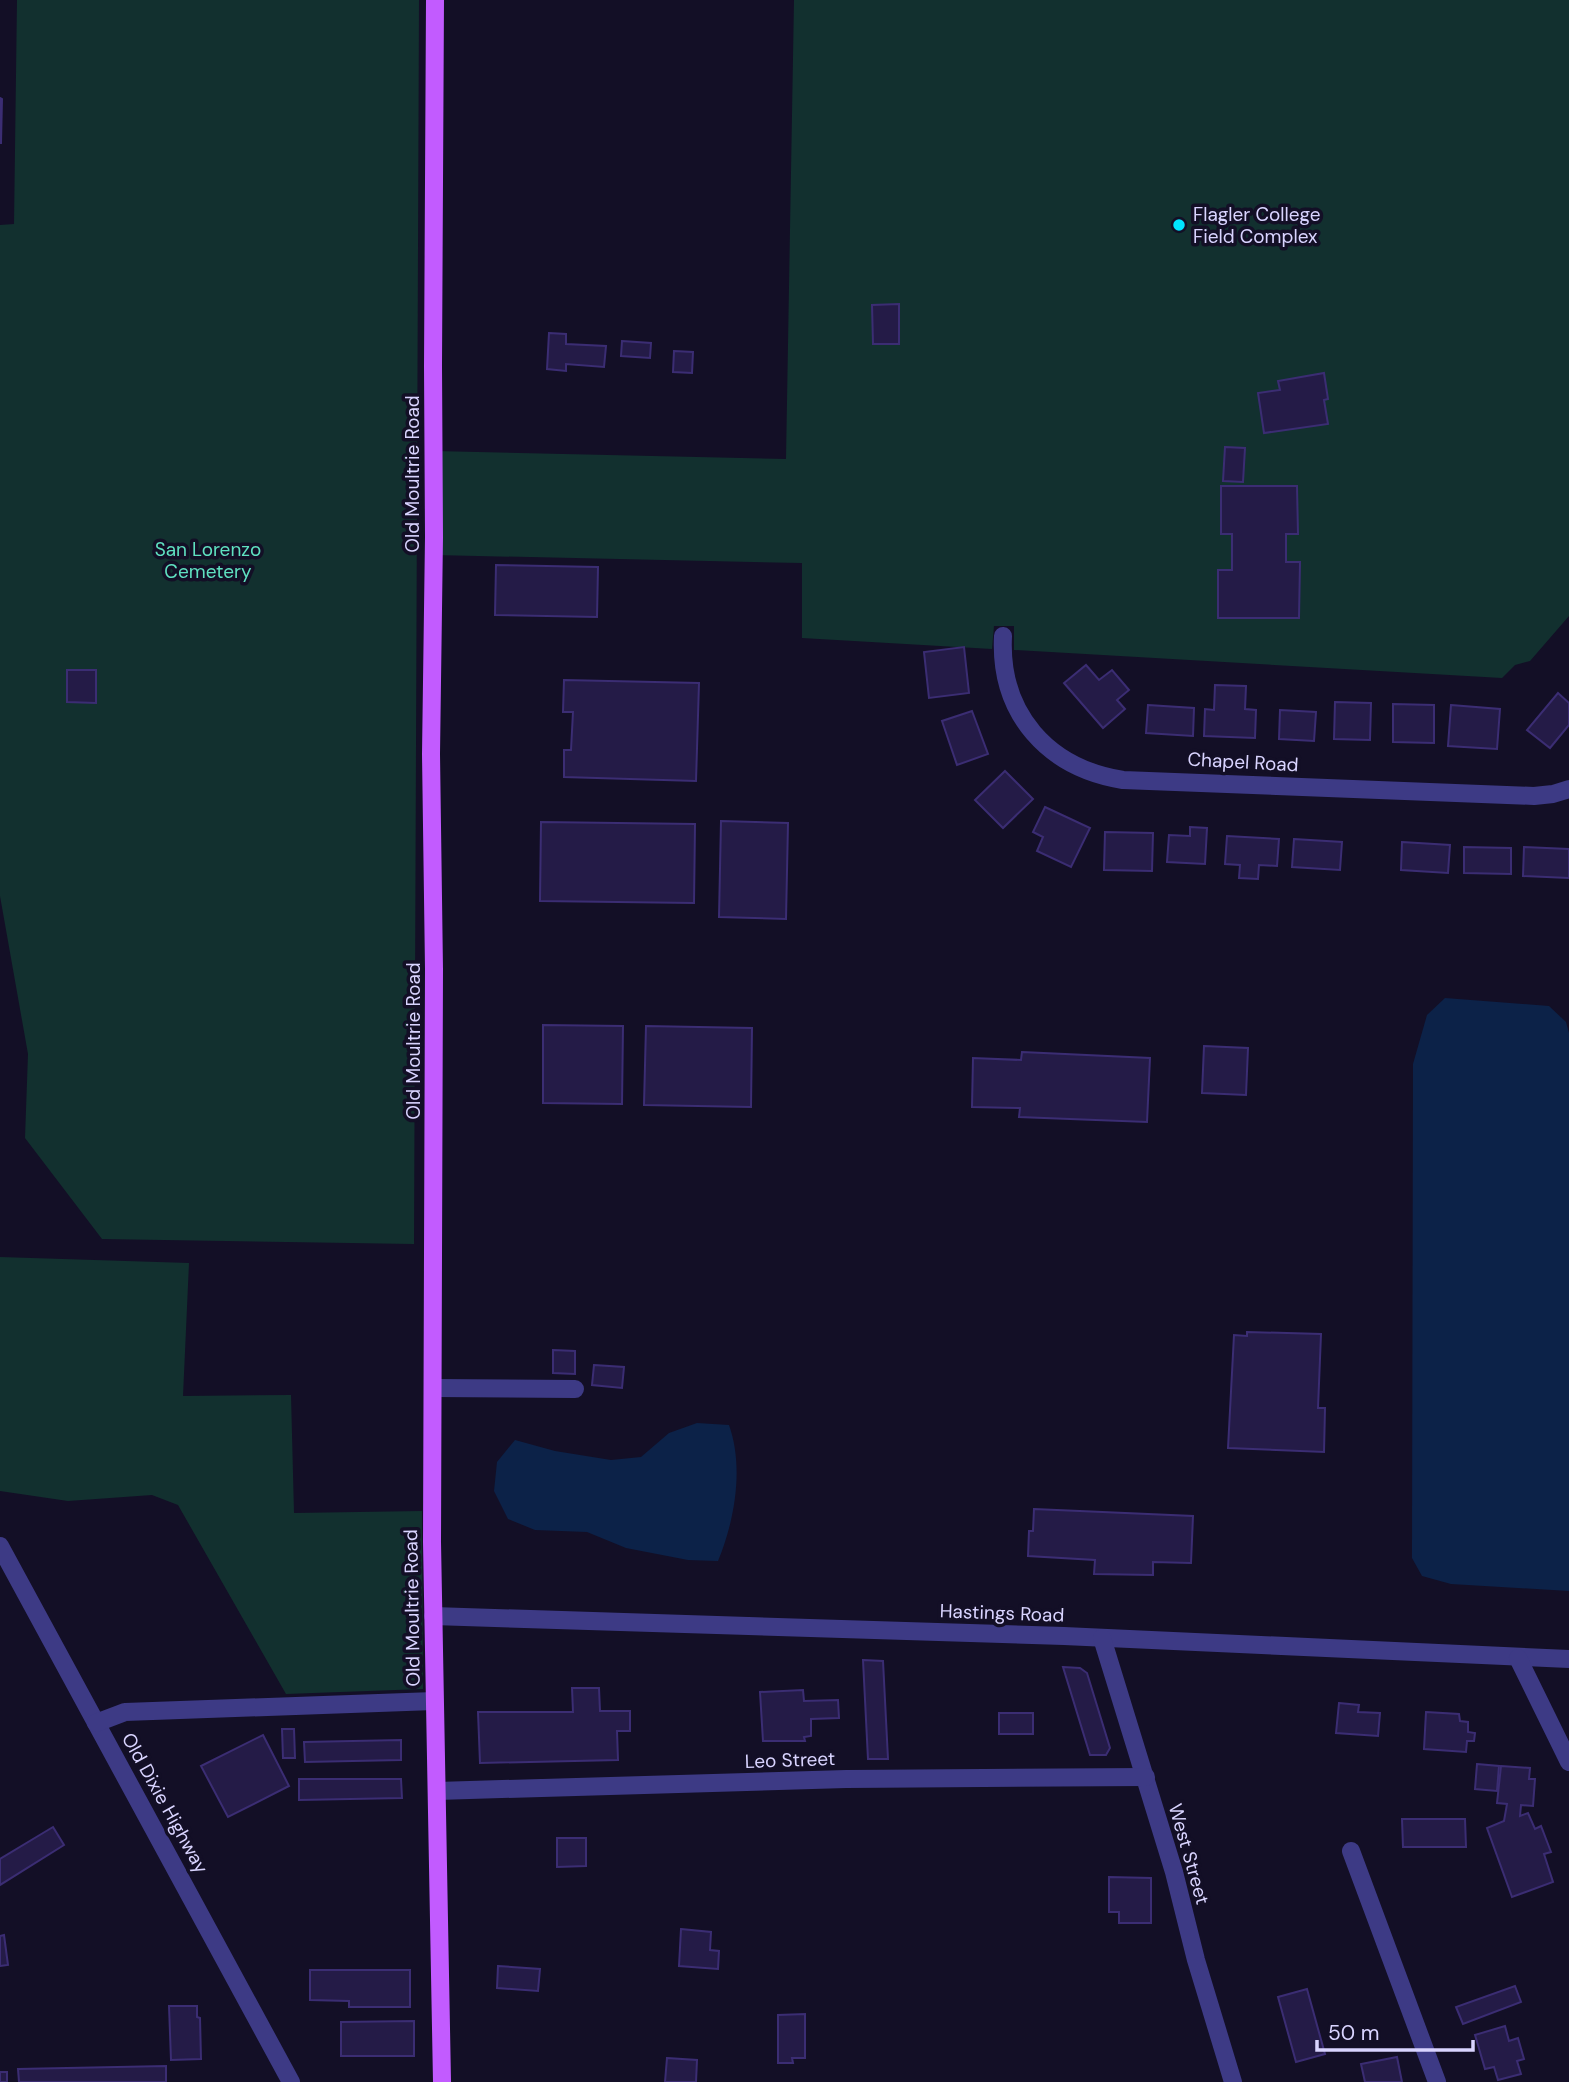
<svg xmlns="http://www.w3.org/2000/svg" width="1569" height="2082" viewBox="0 0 1569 2082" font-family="'DM Sans',sans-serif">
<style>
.green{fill:#12302f}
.water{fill:#0c2248}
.building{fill:#241b47;stroke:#3b2d73;stroke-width:2}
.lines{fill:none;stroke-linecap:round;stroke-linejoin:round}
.minor{stroke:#3d3a85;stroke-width:18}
.major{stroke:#c25bff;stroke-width:18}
.poi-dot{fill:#00e5ff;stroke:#130f26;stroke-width:2.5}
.labels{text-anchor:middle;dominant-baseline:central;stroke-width:7;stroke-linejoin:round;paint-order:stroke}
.poi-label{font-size:19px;fill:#d9d4ff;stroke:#130f26;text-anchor:start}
.street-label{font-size:19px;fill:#d9d4ff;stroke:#130f26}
.park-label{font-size:19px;fill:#5fe0c0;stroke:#130f26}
</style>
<rect width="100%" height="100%" fill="#130f26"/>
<g class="green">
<path d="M 17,0 L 419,0 L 414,1244 L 102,1239 L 25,1138 L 28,1054 L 0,896 L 0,225 L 14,224 Z"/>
<path d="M 794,0 L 1569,0 L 1569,616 L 1530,661 L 1515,665 L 1502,678 L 1014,650 L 1014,626 L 994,626 L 992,649 L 802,638 L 802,563 L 434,555 L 434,451 L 786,459 Z"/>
<path d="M 0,1257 L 189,1263 L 183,1396 L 291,1395 L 294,1513 L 422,1511 L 423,1689 L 286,1694 L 178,1505 L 152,1495 L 68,1501 L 0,1491 Z"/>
</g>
<g class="water">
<path d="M 1445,998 L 1549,1006 L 1566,1022 L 1569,1033 L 1569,1591 L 1451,1584 L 1422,1576 L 1412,1558 L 1413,1064 L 1427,1015 Z"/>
<path d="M 697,1423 L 729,1425 C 744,1467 735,1520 718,1561 L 688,1560 L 626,1548 L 587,1532 L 535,1530 L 508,1519 L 494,1491 L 497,1462 L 515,1440 L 555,1451 L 611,1460 L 641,1457 L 669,1433 Z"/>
</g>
<g class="building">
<path d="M 0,98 L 2,99 L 1,143 L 0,143 Z"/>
<path d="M 899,304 L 899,344 L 873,344 L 872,305 Z"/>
<path d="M 549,333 L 566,334 L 566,344 L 606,346 L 604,367 L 566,364 L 566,371 L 547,369 Z"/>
<path d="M 622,341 L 651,343 L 650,358 L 621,356 Z"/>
<path d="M 674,351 L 693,352 L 692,373 L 673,372 Z"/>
<path d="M 1324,373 L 1328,399 L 1324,400 L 1328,424 L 1264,433 L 1258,393 L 1280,390 L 1278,381 Z"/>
<path d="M 1225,447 L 1245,448 L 1243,482 L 1223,481 Z"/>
<path d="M 1221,486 L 1297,486 L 1298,534 L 1286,534 L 1286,562 L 1300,562 L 1299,618 L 1218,618 L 1218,570 L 1232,570 L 1232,534 L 1221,534 Z"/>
<path d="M 496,565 L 598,567 L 597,617 L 495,615 Z"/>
<path d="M 964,647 L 969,693 L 929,698 L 924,652 Z"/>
<path d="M 1086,665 L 1099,680 L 1112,670 L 1129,690 L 1117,700 L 1125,709 L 1103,728 L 1064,683 Z"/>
<path d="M 67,670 L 96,670 L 96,703 L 67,702 Z"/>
<path d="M 564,680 L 699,683 L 696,781 L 564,777 L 564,750 L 571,750 L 573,712 L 563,712 Z"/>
<path d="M 1215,685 L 1246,686 L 1245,709 L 1256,710 L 1255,738 L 1204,736 L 1205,709 L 1214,710 Z"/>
<path d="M 1558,693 L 1569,703 L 1569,725 L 1550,748 L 1527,730 Z"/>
<path d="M 1335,702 L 1371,703 L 1370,740 L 1334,739 Z"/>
<path d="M 1393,704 L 1434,705 L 1434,743 L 1393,742 Z"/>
<path d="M 1148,705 L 1194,708 L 1193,736 L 1146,733 Z"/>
<path d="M 1451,705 L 1500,709 L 1497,749 L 1448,746 Z"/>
<path d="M 1280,710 L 1316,712 L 1314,741 L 1279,739 Z"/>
<path d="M 972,711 L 988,754 L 957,765 L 942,721 Z"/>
<path d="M 1005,771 L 1033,799 L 1003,828 L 975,800 Z"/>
<path d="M 1045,807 L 1090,828 L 1071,867 L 1037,851 L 1043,837 L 1033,832 Z"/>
<path d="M 721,821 L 788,823 L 786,919 L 719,917 Z"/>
<path d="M 541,822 L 695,824 L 694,903 L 540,901 Z"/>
<path d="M 1190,827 L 1207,828 L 1205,864 L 1167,862 L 1169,835 L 1190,836 Z"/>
<path d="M 1105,832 L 1153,833 L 1152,871 L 1104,870 Z"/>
<path d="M 1227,836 L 1279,839 L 1277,866 L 1259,865 L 1258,879 L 1239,878 L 1240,865 L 1225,864 Z"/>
<path d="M 1294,839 L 1342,842 L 1340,870 L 1292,867 Z"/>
<path d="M 1402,842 L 1450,845 L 1448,873 L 1401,870 Z"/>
<path d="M 1464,847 L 1511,848 L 1511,874 L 1464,873 Z"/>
<path d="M 1524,847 L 1569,849 L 1569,878 L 1523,876 Z"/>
<path d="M 543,1025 L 623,1026 L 622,1104 L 543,1103 Z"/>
<path d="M 646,1026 L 752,1028 L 751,1107 L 644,1105 Z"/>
<path d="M 1204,1046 L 1248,1048 L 1246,1095 L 1202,1093 Z"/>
<path d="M 1022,1052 L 1150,1058 L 1147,1122 L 1019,1117 L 1020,1108 L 972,1107 L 973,1058 L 1021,1060 Z"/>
<path d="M 1247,1332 L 1321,1334 L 1318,1408 L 1325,1408 L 1324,1452 L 1228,1448 L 1234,1335 L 1247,1336 Z"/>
<path d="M 553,1350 L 575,1351 L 575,1374 L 553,1373 Z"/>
<path d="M 594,1365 L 624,1367 L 622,1388 L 592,1385 Z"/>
<path d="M 1034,1509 L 1193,1516 L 1191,1563 L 1153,1562 L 1153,1575 L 1094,1574 L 1095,1560 L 1028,1556 L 1029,1531 L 1033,1531 Z"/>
<path d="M 863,1660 L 883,1661 L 888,1759 L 868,1759 Z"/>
<path d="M 1063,1667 L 1080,1668 L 1087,1673 L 1110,1748 L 1106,1755 L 1090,1755 Z"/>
<path d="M 572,1688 L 599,1688 L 600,1711 L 630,1711 L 630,1731 L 617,1731 L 618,1760 L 480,1763 L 478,1712 L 573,1712 Z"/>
<path d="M 803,1690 L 804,1701 L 838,1700 L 839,1718 L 811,1719 L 811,1736 L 804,1737 L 805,1741 L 763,1741 L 760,1692 Z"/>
<path d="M 1339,1703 L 1359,1705 L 1358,1712 L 1380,1713 L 1378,1736 L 1336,1733 Z"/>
<path d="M 1426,1712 L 1459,1714 L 1460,1721 L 1468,1722 L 1468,1732 L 1475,1733 L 1474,1741 L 1467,1741 L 1466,1752 L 1424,1749 Z"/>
<rect x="999" y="1713" width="34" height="21"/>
<path d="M 282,1729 L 294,1729 L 295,1758 L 283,1758 Z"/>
<path d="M 263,1735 L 289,1786 L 228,1817 L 201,1766 Z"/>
<path d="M 401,1740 L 401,1760 L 305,1762 L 304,1742 Z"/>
<path d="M 1477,1764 L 1499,1766 L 1497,1791 L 1475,1789 Z"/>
<path d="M 1501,1766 L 1530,1768 L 1529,1779 L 1535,1779 L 1533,1806 L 1521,1805 L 1520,1816 L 1528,1813 L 1535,1829 L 1541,1826 L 1551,1852 L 1544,1854 L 1553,1882 L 1512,1897 L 1487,1828 L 1504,1821 L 1507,1804 L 1497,1803 Z"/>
<path d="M 299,1779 L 401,1779 L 402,1798 L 299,1800 Z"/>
<path d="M 1402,1819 L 1465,1819 L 1466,1847 L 1403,1847 Z"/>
<path d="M 53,1827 L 64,1845 L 0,1885 L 0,1859 Z"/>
<path d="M 557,1838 L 586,1838 L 586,1866 L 557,1867 Z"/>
<path d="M 1109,1877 L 1151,1878 L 1151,1923 L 1119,1923 L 1119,1912 L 1109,1912 Z"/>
<path d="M 681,1929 L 711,1932 L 710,1950 L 719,1951 L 718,1969 L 679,1966 Z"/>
<path d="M 4,1935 L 8,1965 L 0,1966 L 0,1936 Z"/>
<path d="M 498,1966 L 540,1969 L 538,1991 L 497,1988 Z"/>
<path d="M 310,1970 L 410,1970 L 410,2007 L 349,2007 L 349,2001 L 310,2000 Z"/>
<path d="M 1515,1986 L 1521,2002 L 1463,2024 L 1456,2007 Z"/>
<path d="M 1307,1989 L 1325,2054 L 1296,2062 L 1278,1997 Z"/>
<path d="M 169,2006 L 197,2006 L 197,2017 L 200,2018 L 201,2059 L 171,2060 Z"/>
<path d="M 805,2014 L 805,2058 L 792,2058 L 793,2063 L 778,2063 L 778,2015 Z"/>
<path d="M 414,2021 L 414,2056 L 341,2056 L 341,2022 Z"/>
<path d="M 1505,2026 L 1509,2041 L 1518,2038 L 1524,2059 L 1517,2061 L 1521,2074 L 1498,2080 L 1494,2067 L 1485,2069 L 1475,2035 Z"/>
<path d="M 1397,2057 L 1402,2082 L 1365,2082 L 1361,2064 Z"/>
<path d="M 667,2058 L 697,2060 L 696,2082 L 665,2082 Z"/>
<path d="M 166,2066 L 166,2082 L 19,2082 L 18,2069 Z"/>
<rect x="0" y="2072" width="7" height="10"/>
</g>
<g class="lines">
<g class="minor">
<path d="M 1003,636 C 999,714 1048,768 1123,780 L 1534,796 L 1553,794 L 1569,789"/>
<path d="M 434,1388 L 575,1389"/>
<path d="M 0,1546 L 291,2082"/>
<path d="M 433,1616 L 1064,1636 L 1569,1659"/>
<path d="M 1102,1638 L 1174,1872 L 1196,1960 L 1233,2082"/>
<path d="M 1518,1658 L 1569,1762"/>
<path d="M 96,1723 L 125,1712 L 434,1701"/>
<path d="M 437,1791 L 846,1779 L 1146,1777"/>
<path d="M 1351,1851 L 1437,2082"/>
</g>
<path class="major" d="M 435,0 L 433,366 L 434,537 L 431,754 L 434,969 L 432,1542 L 442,2082"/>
</g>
<circle class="poi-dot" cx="1179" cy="225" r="7"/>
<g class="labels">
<g class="poi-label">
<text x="1193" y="214">Flagler College<tspan x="1193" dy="22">Field Complex</tspan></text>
</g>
<g class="street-label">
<text transform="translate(412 474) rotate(-90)">Old Moultrie Road</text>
<text transform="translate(1243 762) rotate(3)">Chapel Road</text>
<text transform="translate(413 1041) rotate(-90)">Old Moultrie Road</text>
<text transform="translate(412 1608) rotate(-91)">Old Moultrie Road</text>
<text transform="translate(1002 1613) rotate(2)">Hastings Road</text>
<text transform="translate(790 1760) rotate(-2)">Leo Street</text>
<text transform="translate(165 1803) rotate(61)">Old Dixie Highway</text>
<text transform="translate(1189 1854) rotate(74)">West Street</text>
</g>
<g class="park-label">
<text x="208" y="549">San Lorenzo<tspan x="208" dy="22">Cemetery</tspan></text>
</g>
</g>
<path d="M1317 2040v10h156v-10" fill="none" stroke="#d9d4ff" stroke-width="3.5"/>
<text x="1328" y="2040" font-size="21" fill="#d9d4ff" stroke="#130f26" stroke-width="5" paint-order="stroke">50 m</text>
</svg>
